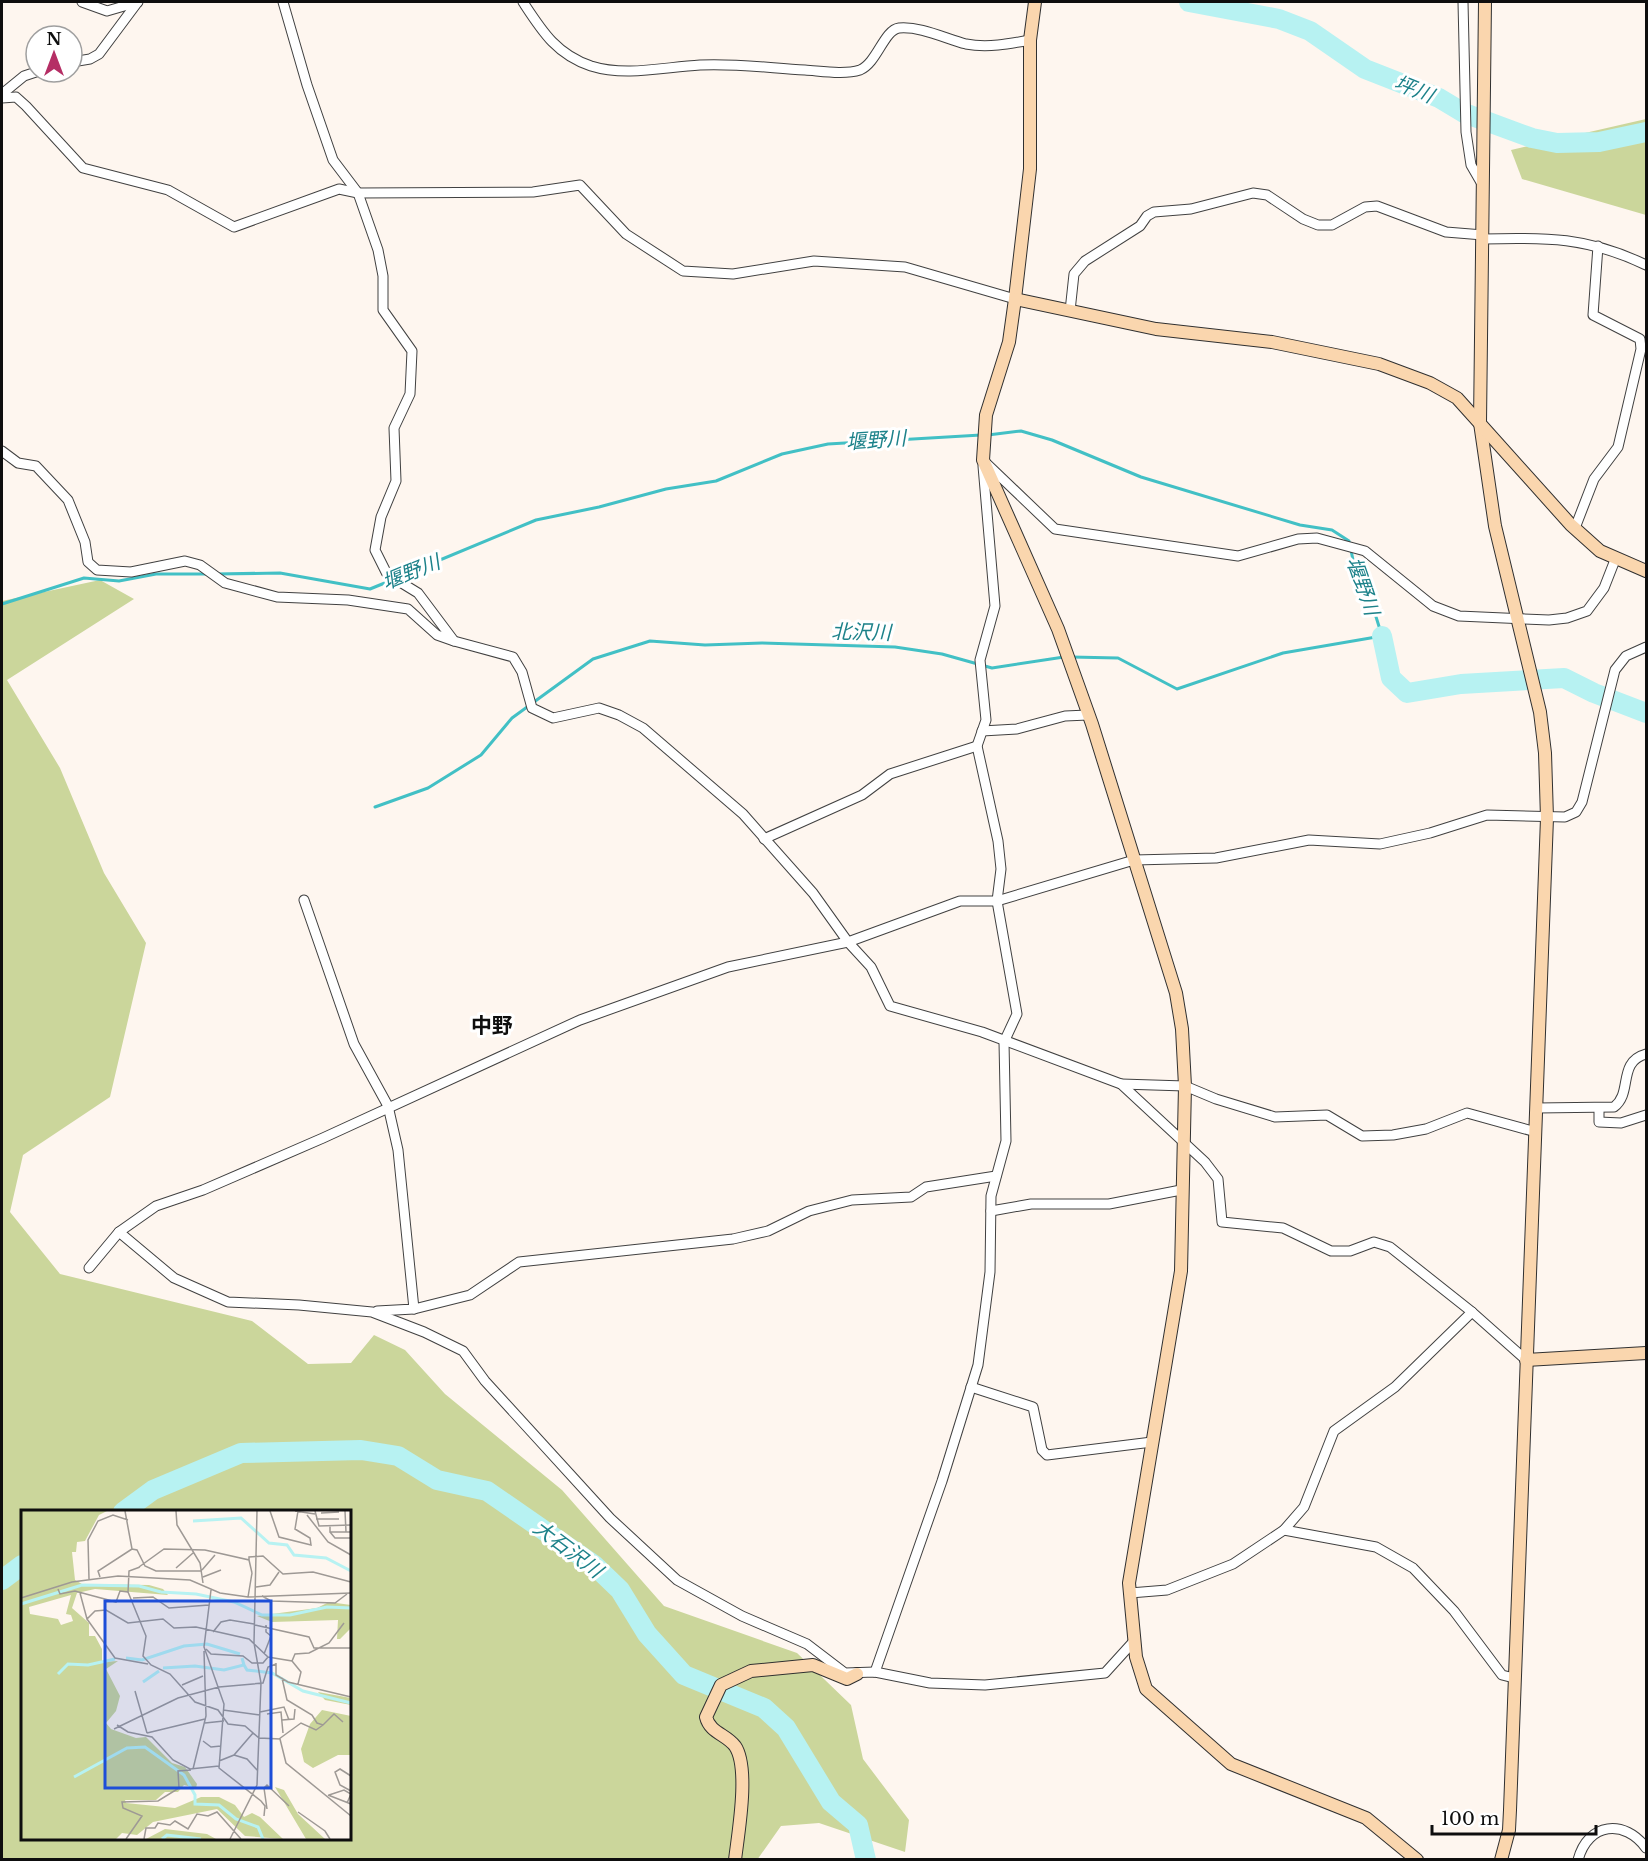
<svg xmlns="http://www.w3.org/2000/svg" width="1648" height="1861" viewBox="0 0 1648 1861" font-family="'Libre Baskerville','Noto Sans JP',serif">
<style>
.forest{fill:#cbd69b;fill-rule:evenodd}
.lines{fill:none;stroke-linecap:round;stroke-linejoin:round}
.stream{stroke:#42c0c5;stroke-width:3}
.river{stroke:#b7f2f2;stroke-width:20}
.street-casing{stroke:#414141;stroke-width:11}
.secondary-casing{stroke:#303030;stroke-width:14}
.street{stroke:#fff;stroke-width:9}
.secondary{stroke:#fad6ae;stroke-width:12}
.labels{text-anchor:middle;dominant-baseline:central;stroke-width:6;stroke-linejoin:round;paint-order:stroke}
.water-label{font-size:20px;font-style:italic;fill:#1d828a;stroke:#fff}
.quarter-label{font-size:21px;font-weight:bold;fill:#0e0e0e;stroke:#fff}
.inset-river{fill:none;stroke:#b7f2f2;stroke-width:3}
.inset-road{fill:none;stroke:#9e9995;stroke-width:1.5}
.view{fill:#1d4ed8;fill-opacity:0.15;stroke:#1d4ed8;stroke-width:3}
.inset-edge{fill:none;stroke:#0e0e0e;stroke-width:3}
</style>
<rect width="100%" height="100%" fill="#fef6ef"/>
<g class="forest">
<path d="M 1646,119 L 1646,215 L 1522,179 L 1511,150 Z"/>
<path d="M 100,580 L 134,599 L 7,680 L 60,768 L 104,873 L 146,943 L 110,1097 L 23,1155 L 10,1212 L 60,1274 L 252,1321 L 308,1364 L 351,1363 L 374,1335 L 405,1350 L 445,1394 L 562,1490 L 664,1606 L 797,1653 L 851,1705 L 863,1759 L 909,1820 L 905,1852 L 819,1823 L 781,1826 L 757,1860 L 2,1859 L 2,601 ZM 22,1512 L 350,1512 L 350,1838 L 22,1838 Z"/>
</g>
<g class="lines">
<g class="stream">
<path d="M 988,435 L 1021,431 L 1052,440 L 1141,477 L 1300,525 L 1332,530 L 1349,541 L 1356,574 L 1367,588 L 1382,636 L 1283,653 L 1177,689 L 1118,658 L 1071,657"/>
<path d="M 216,574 L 280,573 L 370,589 L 392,580"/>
<path d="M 399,577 L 536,520 L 599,507 L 666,489 L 716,481 L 782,454 L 828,444 L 981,435"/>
<path d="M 2,604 L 84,578 L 119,581 L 156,574 L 207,574"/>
<path d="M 375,807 L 428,788 L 481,755 L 512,718 L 593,659 L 650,641 L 705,645 L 762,643 L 895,647 L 942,654 L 992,668 L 1064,657"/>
</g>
<g class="river">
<path d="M 1189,2 L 1279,19 L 1310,31 L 1365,69 L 1439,98 L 1464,113 L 1532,138 L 1557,143 L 1599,142 L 1646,132"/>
<path d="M 1382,636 L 1391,678 L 1407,693 L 1461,684 L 1564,678 L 1594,693 L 1646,713"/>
<path d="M 123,1512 L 153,1490 L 241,1453 L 361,1450 L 398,1456 L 437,1480 L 487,1491 L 594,1565 L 620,1590 L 647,1634 L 684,1675 L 764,1708 L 786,1728 L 831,1802 L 858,1825 L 866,1860"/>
<path d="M 2,1580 L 22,1565"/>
</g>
<defs>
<g id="street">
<path d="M 82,2 L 107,11 L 138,2"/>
<path d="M 283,2 L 307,85 L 333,160 L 358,193 L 378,250 L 383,276 L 383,310 L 412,351 L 410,394 L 394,428 L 396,481 L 381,517 L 375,550 L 387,574 L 418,593 L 454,641 L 513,657 L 522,672 L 532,708 L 553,718 L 599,708 L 619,715 L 643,728 L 743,814 L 813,893 L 848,942 L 871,967 L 890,1006 L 982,1032 L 1121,1084 L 1205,1162 L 1218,1179 L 1222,1222 L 1283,1228 L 1331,1251 L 1350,1251 L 1374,1242 L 1390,1247 L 1472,1312 L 1526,1360"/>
<path d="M 523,2 C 542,31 556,54 591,66 C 626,77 664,67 700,65 C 734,63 770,68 805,70 C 821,71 844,75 860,70 C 877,63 884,30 899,28 C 921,26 946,39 966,44 C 987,48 1009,44 1030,40"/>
<path d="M 1463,2 L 1466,132 L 1471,165 L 1482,184"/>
<path d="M 72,62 L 90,59 L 99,54 L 137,3"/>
<path d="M 2,94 L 24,76 L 36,72"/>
<path d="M 2,98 L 16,97 L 26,106 L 83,168 L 168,190 L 234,227 L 339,189 L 358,193 L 533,192 L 580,185 L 626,234 L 683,271 L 733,274 L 814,261 L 905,267 L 1015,299"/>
<path d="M 1483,239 C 1546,237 1588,237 1646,265"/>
<path d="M 1070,311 L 1074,274 L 1085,261 L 1140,226 L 1147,216 L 1154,212 L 1191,209 L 1253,193 L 1267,195 L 1303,219 L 1318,225 L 1332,225 L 1365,207 L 1377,206 L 1446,232 L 1483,235"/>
<path d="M 2,451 L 18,463 L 36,466 L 68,500 L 85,542 L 88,562 L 97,570 L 131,572 L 185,561 L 200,565 L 225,583 L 277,597 L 348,600 L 408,609 L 437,635 L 454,641"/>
<path d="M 987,464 L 1055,529 L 1238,556 L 1298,539 L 1317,538 L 1365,551 L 1433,606 L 1459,616 L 1549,620 L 1567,618 L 1587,611 L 1604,588 L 1615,560"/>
<path d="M 1575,528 L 1594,479 L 1618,447 L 1641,349 L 1640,339 L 1593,315 L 1598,246"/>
<path d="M 982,731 L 1017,729 L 1065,716 L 1088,715"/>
<path d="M 764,839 L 862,795 L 890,774 L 977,746"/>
<path d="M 304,900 L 354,1044 L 388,1106 L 398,1150 L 414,1309 L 377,1311"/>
<path d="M 1121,1084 L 1185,1086 L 1216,1099 L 1275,1117 L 1327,1115 L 1362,1136 L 1393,1135 L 1426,1129 L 1467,1113 L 1536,1132"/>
<path d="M 1537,1108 L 1614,1107 C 1633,1093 1617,1062 1646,1054"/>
<path d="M 1599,1108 L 1599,1122 L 1621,1123 L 1646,1115"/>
<path d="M 991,1211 L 1031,1204 L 1109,1204 L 1181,1190"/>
<path d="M 119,1232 L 174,1278 L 228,1302 L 299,1305 L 372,1312 L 424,1332 L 463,1351 L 485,1381 L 610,1518 L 677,1580 L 742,1616 L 807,1644 L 845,1673 L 875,1672 L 930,1683 L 985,1685 L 1105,1673 L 1134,1641"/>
<path d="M 89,1268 L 119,1232 L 156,1206 L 203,1190 L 323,1138 L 580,1020 L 728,967 L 848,942 L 960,901 L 997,901 L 1134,860 L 1216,858 L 1309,840 L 1380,844 L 1430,833 L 1487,815 L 1565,817 L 1576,812 L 1582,802 L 1615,670 L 1626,656 L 1646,647"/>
<path d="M 414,1309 L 470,1295 L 519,1262 L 733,1239 L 768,1231 L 809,1211 L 852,1200 L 911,1197 L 926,1187 L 996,1176"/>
<path d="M 971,1387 L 1033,1407 L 1042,1450 L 1047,1455 L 1152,1442"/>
<path d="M 1284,1530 L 1376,1547 L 1413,1568 L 1454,1611 L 1502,1675 L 1514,1678"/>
<path d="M 1130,1593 L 1167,1590 L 1233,1564 L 1284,1530 L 1304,1507 L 1334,1431 L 1395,1387 L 1472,1312"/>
<path d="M 875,1672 L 942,1481 L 978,1365 L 990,1272 L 991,1196 L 1006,1141 L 1004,1042 L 1017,1014 L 997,901 L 1001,869 L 998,841 L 977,746 L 986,720 L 980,660 L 995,606 L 983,466"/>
<path d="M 1578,1860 C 1588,1822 1625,1819 1646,1848"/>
</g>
<g id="secondary">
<path d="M 1035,2 L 1030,40 L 1030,169 L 1015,299 L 1009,342 L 986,415 L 983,460 L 1058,629 L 1092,724 L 1176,993 L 1182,1029 L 1185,1086 L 1181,1271 L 1129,1583 L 1136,1657 L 1146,1689 L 1231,1764 L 1366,1818 L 1417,1860"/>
<path d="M 1485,2 L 1480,423 L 1495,526 L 1540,712 L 1545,753 L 1547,818 L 1510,1810 L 1509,1830 L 1501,1860"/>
<path d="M 1015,299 L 1156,329 L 1272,342 L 1379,364 L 1430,383 L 1457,398 L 1571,525 L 1600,551 L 1646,571"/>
<path d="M 1526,1360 L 1646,1353"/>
<path d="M 735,1860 C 738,1834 750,1768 735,1746 C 726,1734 710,1733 706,1717 L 721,1685 L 751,1671 L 813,1665 L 847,1679 L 857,1674"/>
</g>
</defs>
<use href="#street" class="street-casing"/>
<use href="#secondary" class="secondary-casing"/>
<use href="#street" class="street"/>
<use href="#secondary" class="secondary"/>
</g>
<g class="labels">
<g class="water-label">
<text transform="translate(1414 89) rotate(22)">坪川</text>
<text transform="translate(876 440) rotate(-4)">堰野川</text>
<text transform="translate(411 572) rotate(-22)">堰野川</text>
<text transform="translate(1363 586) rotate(71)">堰野川</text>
<text transform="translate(861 632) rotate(1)">北沢川</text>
<text transform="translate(568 1549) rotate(37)">大石沢川</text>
</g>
<g class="quarter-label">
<text x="492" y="1026">中野</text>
</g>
</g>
<g transform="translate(21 1510)">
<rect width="330" height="330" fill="#fef6ef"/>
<path d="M 0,1 L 86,1 L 78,5 L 64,31 L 56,32 L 55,42 L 51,42 L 54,70 L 61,74 L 128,75 L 142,79 L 147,85 L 74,79 L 56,83 L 51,98 L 68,113 L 68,126 L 74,126 L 81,139 L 81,152 L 97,151 L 85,159 L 99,186 L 95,201 L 85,213 L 90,219 L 115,228 L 125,227 L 151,253 L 164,257 L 176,274 L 175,278 L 163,275 L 157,282 L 144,282 L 135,290 L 104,290 L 105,293 L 154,298 L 180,287 L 198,287 L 214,295 L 223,307 L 231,303 L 239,307 L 262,329 L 224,326 L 196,299 L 132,312 L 116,325 L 101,323 L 95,329 L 0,329 ZM 50,85 L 45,104 L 50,105 L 52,111 L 40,115 L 37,109 L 9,104 L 8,97 ZM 308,92 L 330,95 L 330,118 L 319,129 L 316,129 L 317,110 L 251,112 L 236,106 L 296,98 ZM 297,182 L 330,188 L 330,195 L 304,190 ZM 301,200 L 330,206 L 330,245 L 317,245 L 292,258 L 283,252 L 280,239 L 289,214 ZM 254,277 L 263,280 L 277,304 L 304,329 L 285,329 ZM 144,319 L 186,324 L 195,329 L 125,329 Z" fill="#cbd69b" fill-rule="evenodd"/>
<path class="inset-river" d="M 172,11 L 220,8 L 248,33 L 266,35 L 273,45 L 305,48 L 330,61M 140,82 L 175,84 L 213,92 L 241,105 L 269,105 L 306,97 L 330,98M 0,94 L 61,75 L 118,76 L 140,82M 105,148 L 121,150 L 163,136 L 186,134 L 219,144M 223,155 L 226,160 L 251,163 L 282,181 L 330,193M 142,158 L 174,156 L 203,160 L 223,155 L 221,148M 37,164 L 47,154 L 67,155 L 94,149M 122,172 L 138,161M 53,267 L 106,238 L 124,237 L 163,265 L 174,285 L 174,294 L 198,295 L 215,309 L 237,317 L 242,329M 141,329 L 146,325 L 180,329"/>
<path class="inset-road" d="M 104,1 L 111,39 L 116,40 L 124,56 L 135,61 L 181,61M 155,1 L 156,15 L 179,53 L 182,73M 249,1 L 258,27 L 290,35 L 289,28 L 274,19 L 277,1M 274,1 L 294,4M 294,1 L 298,16 L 330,15M 324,1 L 325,22M 300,3 L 318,2M 286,5 L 307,32 L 330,45M 295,9 L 318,9M 309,15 L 309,22 L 330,22M 309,22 L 314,28 L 329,28M 228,50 L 228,47 L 242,46 L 262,64 L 292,62 L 330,72M 118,57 L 143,39 L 184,40 L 228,50 L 231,63M 155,58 L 172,43M 181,60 L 194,45M 79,67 L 77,61 L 111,39M 182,67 L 200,60M 68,69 L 67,30 L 77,11 L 92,5 L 107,10M 235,77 L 249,75 L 258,62M 37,79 L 39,84 L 54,81 L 95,92 L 99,81 L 107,82 L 125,126 L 122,146 L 130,155 L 149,164 L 174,192 L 197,200 L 207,214 L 224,216 L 238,228 L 259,229 L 265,253 L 330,306M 190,80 L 183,137 L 203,194 L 198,258 L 240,291 L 244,296 L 243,306M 59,83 L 66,109 L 74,101 L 85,100 L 107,113 L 142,109 L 153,118 L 175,117 L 228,129 L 247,147 L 271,151 L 280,162 L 277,174M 107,83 L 108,61 L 119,57M 241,86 L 250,91 L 314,93 L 326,84M 227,87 L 231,63M 0,88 L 51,72 L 97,66 L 169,70 L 199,83 L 227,87 L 330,83M 112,88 L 132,87 L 148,98 L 188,95M 66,109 L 94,148 L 127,154M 234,115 L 288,127 L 293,138 L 330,138M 192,122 L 200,112 L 209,110 L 233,114M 185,139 L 190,144 L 222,146 L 231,153 L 242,153 L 247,147M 243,144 L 250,126 L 245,122 L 245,115M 271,151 L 274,144 L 288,143 L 308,133 L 323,113M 255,153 L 255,165 L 267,172 L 330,187M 261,168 L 266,190 L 291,205 L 296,213 L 302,215 L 313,204 L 322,212M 161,175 L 182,166M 114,181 L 126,223M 202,200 L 239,205M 239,202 L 263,197 L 268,210M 246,204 L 260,202 L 262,223M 261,210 L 273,209 L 274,199M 184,213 L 203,211M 96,215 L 107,222 L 131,227 L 152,250 L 169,259 L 198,256M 93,219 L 157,188 L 198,177 L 242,173 L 247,157 L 255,154M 126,223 L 184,209M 258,229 L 280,213 L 295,220 L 302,215M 182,231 L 190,237 L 200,236M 213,245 L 226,249 L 236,260M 198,251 L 213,245 L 232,223M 172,259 L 185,206 L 183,141M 330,266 L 319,259 L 314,262 L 319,275 L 330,281M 307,285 L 330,294M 308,285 L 323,280 L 330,284 L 326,293M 246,299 L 243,278 L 246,275 L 268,296M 277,302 L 304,321 L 309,329M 105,329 L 121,306 L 102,298 L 101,292 L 137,291 L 158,278 L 157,261 L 170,260M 123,329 L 125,318 L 134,318 L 137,313 L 149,315 L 154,311 L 167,319 L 176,304 L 187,306 L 196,302 L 220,329M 209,329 L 236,275 L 240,173 L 233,133 L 236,1"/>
<path class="view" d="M 84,91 L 250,91 L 250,278 L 84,278 Z"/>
<rect width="330" height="330" class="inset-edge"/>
</g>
<rect width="1648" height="1861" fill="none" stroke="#0e0e0e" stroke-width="6"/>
<g transform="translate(54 54)"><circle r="28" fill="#ffffff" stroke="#9f9f9f" stroke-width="1.5"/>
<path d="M0-4.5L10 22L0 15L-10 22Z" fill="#b52e65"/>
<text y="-9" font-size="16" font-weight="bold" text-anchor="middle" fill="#0e0e0e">N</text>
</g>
<path d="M1432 1825v9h164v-9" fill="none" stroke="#0e0e0e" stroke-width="3"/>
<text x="1441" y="1825" font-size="18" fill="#0e0e0e" stroke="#ffffff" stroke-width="4.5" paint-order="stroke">100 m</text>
</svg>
